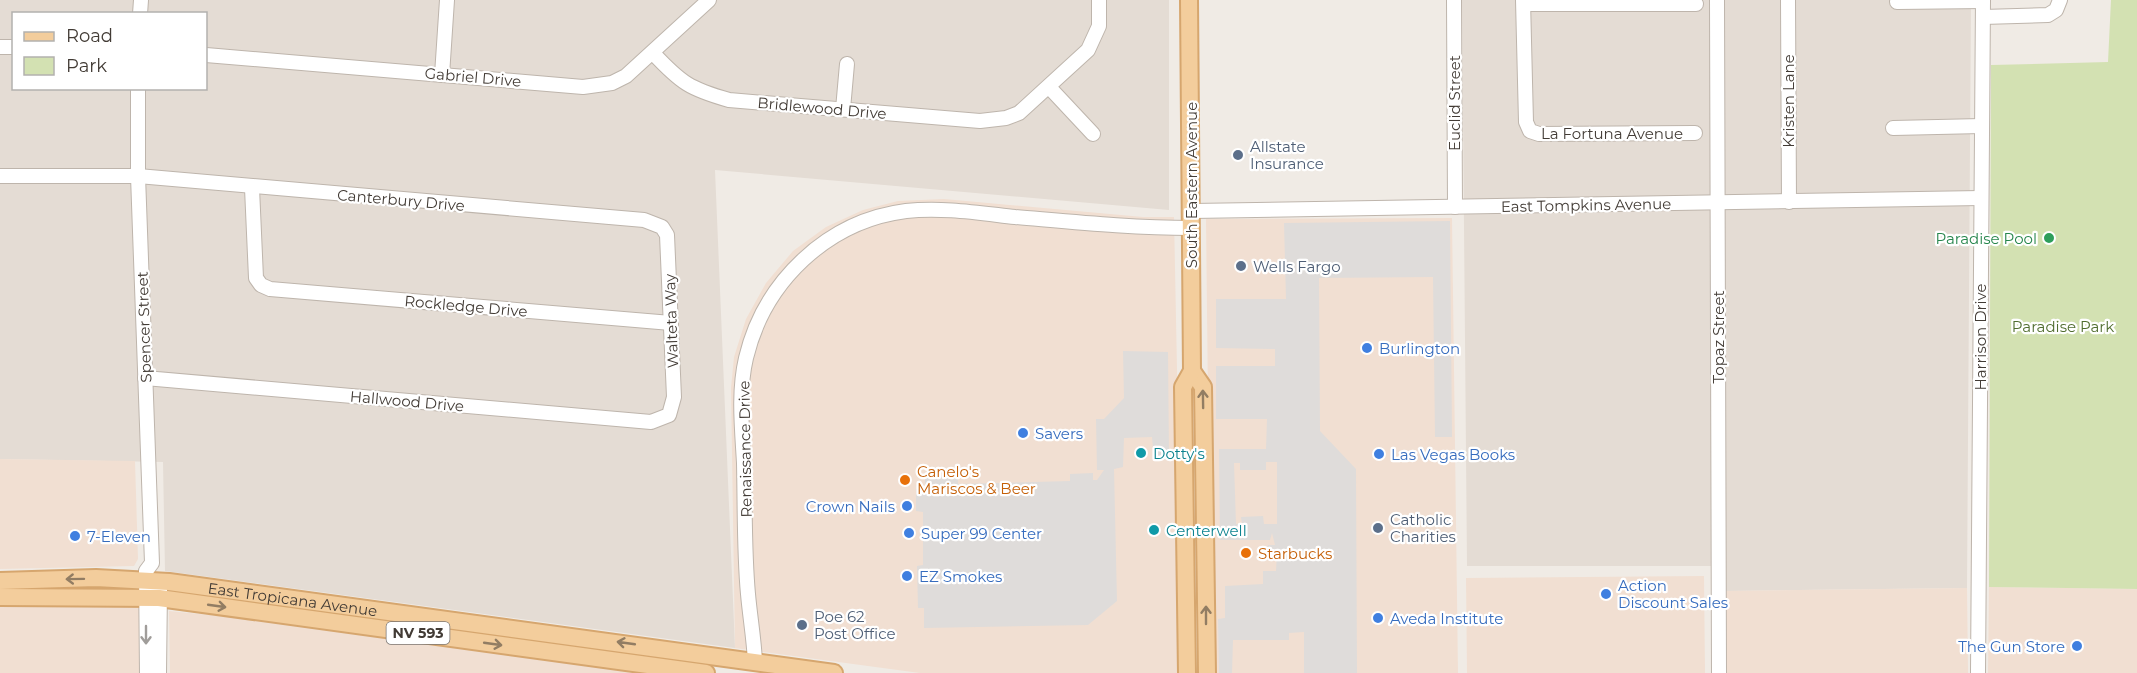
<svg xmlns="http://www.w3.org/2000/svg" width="2137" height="673" viewBox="0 0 2137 673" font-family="Montserrat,sans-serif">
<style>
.residential{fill:#e4dcd4;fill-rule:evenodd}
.commercial{fill:#f1dfd2}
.green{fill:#d3e1b2}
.parking{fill:#dfdcda;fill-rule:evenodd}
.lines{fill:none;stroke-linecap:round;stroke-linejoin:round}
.minor-casing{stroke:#beb5ac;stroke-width:16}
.major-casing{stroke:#d6a66e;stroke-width:20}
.minor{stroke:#fff;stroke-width:14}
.major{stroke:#f3cd9c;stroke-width:16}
.oneway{stroke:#927d63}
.oneway2{stroke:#a09d9a}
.service-dot{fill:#5c6f8a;stroke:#fff;stroke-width:2}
.leisure-dot{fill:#2e9e5b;stroke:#fff;stroke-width:2}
.shop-dot{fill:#3f7fe0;stroke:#fff;stroke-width:2}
.culture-dot{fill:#0f9aa8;stroke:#fff;stroke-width:2}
.food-dot{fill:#e8710a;stroke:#fff;stroke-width:2}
.labels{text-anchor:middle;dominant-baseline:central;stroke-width:4.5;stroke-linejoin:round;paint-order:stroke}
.shield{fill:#fff;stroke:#7b7672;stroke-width:1.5}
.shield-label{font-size:14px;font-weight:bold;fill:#423b35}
.street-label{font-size:15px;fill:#423b35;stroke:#fff}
.service-label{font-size:15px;fill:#4e5e75;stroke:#fff;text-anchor:start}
.leisure-label{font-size:15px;fill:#27864d;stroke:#fff;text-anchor:end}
.park-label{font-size:15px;fill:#506d2f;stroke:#fff}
.shop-label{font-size:15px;fill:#366cbe;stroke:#fff;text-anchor:start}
.culture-label{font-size:15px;fill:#0d838f;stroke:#fff;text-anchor:start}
.food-label{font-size:15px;fill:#c56008;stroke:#fff;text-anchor:start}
</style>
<rect width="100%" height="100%" fill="#f0ebe5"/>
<g class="residential">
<path d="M 0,0 L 1169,0 L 1169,210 L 715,170 L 735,648 L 165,571 L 163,462 L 0,459 ZM 14,14 L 206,14 L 206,88 L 14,88 Z"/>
<path d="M 1462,0 L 1971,0 L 1967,588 L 1725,591 L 1724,566 L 1467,566 Z"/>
</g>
<g class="commercial">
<path d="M 944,199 L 1143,217 L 1174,217 L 1183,673 L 920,673 L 735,648 L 731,388 L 734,357 L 746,319 L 766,283 L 793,251 L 826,227 L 863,210 L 898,201 Z"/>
<path d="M 1452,218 L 1458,673 L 1211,673 L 1206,219 Z"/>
<path d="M 0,459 L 135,461 L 138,559 L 134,566 L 0,569 Z"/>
<path d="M 1704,576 L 1705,673 L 1467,673 L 1466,578 Z"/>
<path d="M 1989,587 L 2137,589 L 2137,673 L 1988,673 Z"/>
<path d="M 1967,588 L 1968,673 L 1726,673 L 1725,591 Z"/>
<path d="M 0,605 L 142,607 L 141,673 L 0,673 Z"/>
<path d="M 169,611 L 281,622 L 635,673 L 170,673 Z"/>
</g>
<path class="green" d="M 2111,0 L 2137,0 L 2137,589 L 1989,587 L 1991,65 L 2108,62 Z"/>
<g class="parking">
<path d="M 1450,221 L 1452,437 L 1435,437 L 1433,277 L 1319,278 L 1320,431 L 1356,469 L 1357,673 L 1304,673 L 1304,632 L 1289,633 L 1289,640 L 1233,640 L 1232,673 L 1219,673 L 1218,619 L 1225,618 L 1225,586 L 1263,584 L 1263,571 L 1276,571 L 1277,552 L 1268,552 L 1268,545 L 1275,545 L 1272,533 L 1270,540 L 1220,540 L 1219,449 L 1266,449 L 1267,419 L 1216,419 L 1216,366 L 1275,366 L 1275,349 L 1216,348 L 1216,299 L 1286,299 L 1284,223 ZM 1266,462 L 1277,462 L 1277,524 L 1264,524 L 1263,516 L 1241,517 L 1242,524 L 1236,524 L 1234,463 L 1240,463 L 1240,470 L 1266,470 Z"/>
<path d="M 1123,351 L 1168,352 L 1169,457 L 1154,459 L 1152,437 L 1124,438 L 1123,467 L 1114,469 L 1117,601 L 1088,625 L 924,628 L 924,608 L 918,608 L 917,566 L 923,565 L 923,512 L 916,511 L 916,489 L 925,489 L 925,477 L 958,476 L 958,484 L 1070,481 L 1070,474 L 1093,473 L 1093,480 L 1097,480 L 1104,470 L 1097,470 L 1096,419 L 1104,419 L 1124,398 Z"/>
</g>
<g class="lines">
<defs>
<g id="minor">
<path d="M 1454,0 L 1455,207"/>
<path d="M 1523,0 L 1526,122 L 1530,131 L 1539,134 L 1695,133"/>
<path d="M 1717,0 L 1719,673"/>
<path d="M 1788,0 L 1789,202"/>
<path d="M 1897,2 L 1983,1"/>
<path d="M 1524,4 L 1696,4"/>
<path d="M 140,14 L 141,0"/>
<path d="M 1983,17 L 2048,15 L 2056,10 L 2060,0"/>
<path d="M 0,47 L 14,47"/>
<path d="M 653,53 C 681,83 690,89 729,100 L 980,121 L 1006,118 L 1019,113 L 1088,50 L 1099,26 L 1099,0"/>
<path d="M 206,55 L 583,87 L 612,83 L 626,76 L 709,0"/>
<path d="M 442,75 L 447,0"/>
<path d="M 1049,87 L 1093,134"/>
<path d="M 138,88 L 138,176 L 152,563 L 146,571 L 147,673"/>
<path d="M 843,109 L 847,64"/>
<path d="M 1893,128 L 1982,126"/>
<path d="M 0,176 L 138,176 L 644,220 L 662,227 L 667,235 L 674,397 L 669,415 L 651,422 L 145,378"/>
<path d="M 252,188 L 256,278 L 261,285 L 270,289 L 671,323"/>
<path d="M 1192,211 L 1981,198"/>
<path d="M 755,662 C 754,639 750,617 748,594 C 744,551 745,506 744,463 C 742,428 738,392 746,358 C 764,282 827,221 906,211 C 942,207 979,213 1015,217 C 1074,222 1132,228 1191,228"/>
<path d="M 159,673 L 160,588"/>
<path d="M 1978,673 L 1983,0"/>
</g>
<g id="major">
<path d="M 1192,371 L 1203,387 L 1207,673"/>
<path id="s1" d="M 0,581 L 96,578 L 169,582 L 834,673"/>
<path d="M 0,597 L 159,598 L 706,673"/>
<path d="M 1187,673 L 1183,387 L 1192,371 L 1189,0"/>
</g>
</defs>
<use href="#minor" class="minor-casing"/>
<use href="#major" class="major-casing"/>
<use href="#minor" class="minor"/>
<use href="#major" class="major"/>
</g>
<defs><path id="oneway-shaft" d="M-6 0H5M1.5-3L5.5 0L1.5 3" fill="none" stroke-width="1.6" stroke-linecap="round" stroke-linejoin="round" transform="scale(1.5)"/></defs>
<g class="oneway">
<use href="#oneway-shaft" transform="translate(1203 399) rotate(-91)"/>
<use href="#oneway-shaft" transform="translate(75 579) rotate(179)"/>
<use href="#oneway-shaft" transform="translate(217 606) rotate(8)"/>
<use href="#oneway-shaft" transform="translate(1206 615) rotate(-90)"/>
<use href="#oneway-shaft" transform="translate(626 643) rotate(-172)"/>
<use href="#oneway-shaft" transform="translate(493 644) rotate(8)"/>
</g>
<use class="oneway2" href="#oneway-shaft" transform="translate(146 635) rotate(90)"/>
<g class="service-dot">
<circle cx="1238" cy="155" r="6"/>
<circle cx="1241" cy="266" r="6"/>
<circle cx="1378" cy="528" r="6"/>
<circle cx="802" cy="625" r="6"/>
</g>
<circle class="leisure-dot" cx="2049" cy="238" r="6"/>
<g class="shop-dot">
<circle cx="1367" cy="348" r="6"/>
<circle cx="1023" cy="433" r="6"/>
<circle cx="1379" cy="454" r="6"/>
<circle cx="907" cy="506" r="6"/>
<circle cx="909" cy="533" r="6"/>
<circle cx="75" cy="536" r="6"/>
<circle cx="907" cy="576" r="6"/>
<circle cx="1606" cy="594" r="6"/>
<circle cx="1378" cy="618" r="6"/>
<circle cx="2077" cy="646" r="6"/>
</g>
<g class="culture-dot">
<circle cx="1141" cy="453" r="6"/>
<circle cx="1154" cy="530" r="6"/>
</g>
<g class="food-dot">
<circle cx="905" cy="480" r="6"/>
<circle cx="1246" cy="553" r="6"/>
</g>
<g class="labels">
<rect class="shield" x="386.5" y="622" width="63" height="22" rx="4.5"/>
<g class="shield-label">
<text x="418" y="633">NV 593</text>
</g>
<g class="street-label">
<text transform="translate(473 77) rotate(5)">Gabriel Drive</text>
<text transform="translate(1788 101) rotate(-90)">Kristen Lane</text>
<text transform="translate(1454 103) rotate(-90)">Euclid Street</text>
<text transform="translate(822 108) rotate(5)">Bridlewood Drive</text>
<text x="1612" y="133">La Fortuna Avenue</text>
<text transform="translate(1191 185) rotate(-90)">South Eastern Avenue</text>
<text transform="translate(401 200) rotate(5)">Canterbury Drive</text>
<text transform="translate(1586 205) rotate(-1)">East Tompkins Avenue</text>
<text transform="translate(466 306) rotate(5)">Rockledge Drive</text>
<text transform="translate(671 321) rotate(-92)">Walteta Way</text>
<text transform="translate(144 327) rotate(-92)">Spencer Street</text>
<text transform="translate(1718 337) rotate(-90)">Topaz Street</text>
<text transform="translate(1980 337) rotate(-90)">Harrison Drive</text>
<text transform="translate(407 401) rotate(5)">Hallwood Drive</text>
<text transform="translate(745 449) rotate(-91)">Renaissance Drive</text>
<text stroke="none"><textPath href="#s1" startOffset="294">East Tropicana Avenue</textPath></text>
</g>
<g class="service-label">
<text x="1250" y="146">Allstate<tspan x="1250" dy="17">Insurance</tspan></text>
<text x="1253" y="266">Wells Fargo</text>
<text x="1390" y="519">Catholic<tspan x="1390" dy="17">Charities</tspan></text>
<text x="814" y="616">Poe 62<tspan x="814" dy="17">Post Office</tspan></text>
</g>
<g class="leisure-label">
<text x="2037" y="238">Paradise Pool</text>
</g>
<g class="park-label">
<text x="2063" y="326">Paradise Park</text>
</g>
<g class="shop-label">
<text x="1379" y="348">Burlington</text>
<text x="1035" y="433">Savers</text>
<text x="1391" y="454">Las Vegas Books</text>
<text x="895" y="506" text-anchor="end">Crown Nails</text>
<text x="921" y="533">Super 99 Center</text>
<text x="87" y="536">7-Eleven</text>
<text x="919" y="576">EZ Smokes</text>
<text x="1618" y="585">Action<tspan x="1618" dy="17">Discount Sales</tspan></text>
<text x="1390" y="618">Aveda Institute</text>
<text x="2065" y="646" text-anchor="end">The Gun Store</text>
</g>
<g class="culture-label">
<text x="1153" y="453">Dotty's</text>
<text x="1166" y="530">Centerwell</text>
</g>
<g class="food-label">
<text x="917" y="471">Canelo's<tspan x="917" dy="17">Mariscos &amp; Beer</tspan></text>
<text x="1258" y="553">Starbucks</text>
</g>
</g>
<rect x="12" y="12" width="195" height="78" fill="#ffffff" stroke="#b3b1ae" stroke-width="1.5"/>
<rect x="24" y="32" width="30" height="9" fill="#f3cd9c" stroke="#b3b1ae" stroke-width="1.5"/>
<text x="66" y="42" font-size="18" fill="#423b35">Road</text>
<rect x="24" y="57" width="30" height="18" fill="#d3e1b2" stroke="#b3b1ae" stroke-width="1.5"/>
<text x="66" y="72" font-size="18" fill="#423b35">Park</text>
</svg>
